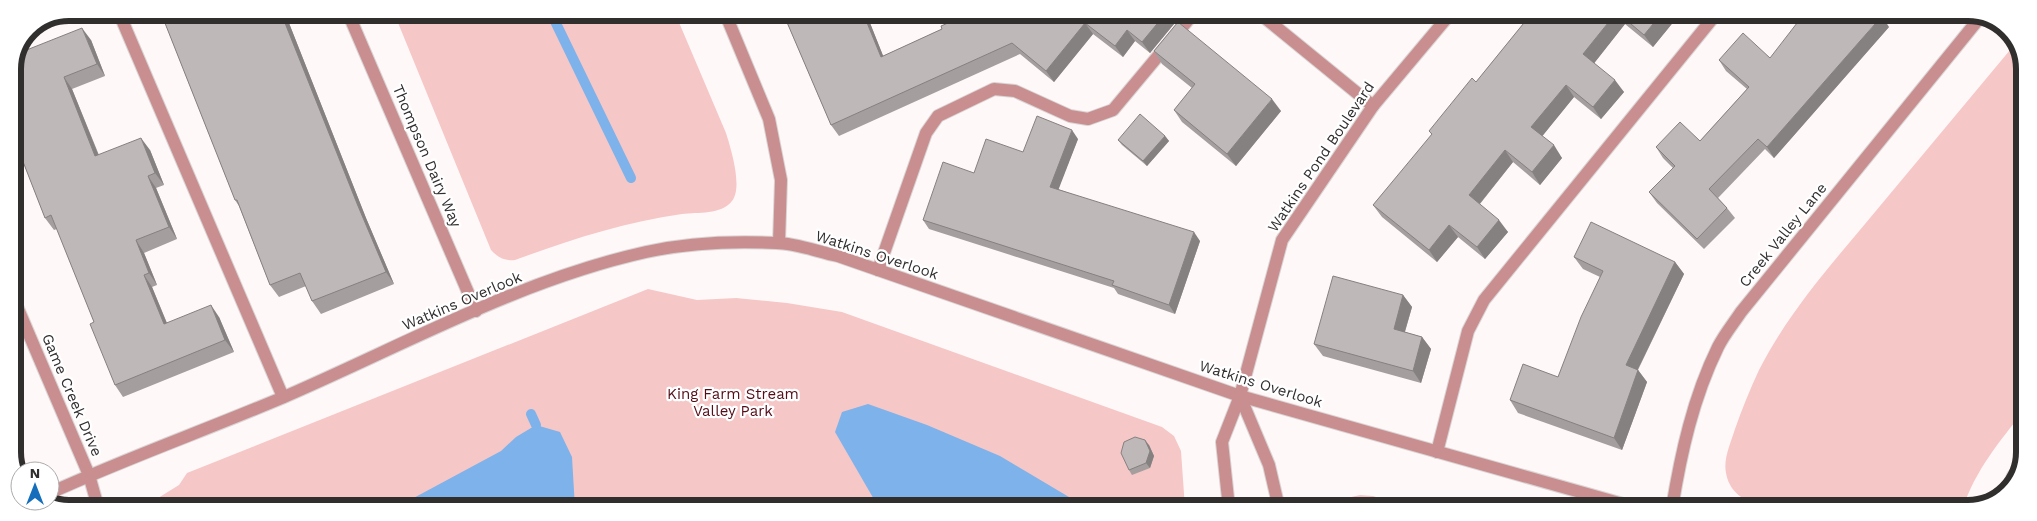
<svg xmlns="http://www.w3.org/2000/svg" width="2037" height="521" viewBox="0 0 2037 521" font-family="'Work Sans',sans-serif">
<style>
.green{fill:#f6c7c7}
.water{fill:#7eb2ea}
.lines{fill:none;stroke-linecap:round;stroke-linejoin:round}
.stream{stroke:#7eb2ea;stroke-width:10}
.minor-casing{stroke:#dad4d4;stroke-width:14}
.minor{stroke:#c98f90;stroke-width:12}
.wall{fill:#a49e9e}
.shaded-wall{fill:#868181}
.building{fill:#bfb8b8;stroke:#868181}
.labels{text-anchor:middle;dominant-baseline:central;stroke-width:4.5;stroke-linejoin:round;paint-order:stroke}
.street-label{font-size:15px;fill:#312e2e;stroke:#fff}
.park-label{font-size:15px;fill:#540d18;stroke:#fff}
.rim{fill:none;stroke:#312e2e;stroke-width:6}
</style>
<rect width="100%" height="100%" fill="#fff8f8"/>
<g class="green">
<path d="M 394,13 L 675,13 L 726,133 C 731,149 743,187 732,201 C 721,215 698,212 682,214 C 624,222 570,240 515,260 C 505,261 498,258 491,250 Z"/>
<path d="M 2015,44 L 2024,65 L 2023,412 C 1999,442 1975,471 1963,508 L 1769,508 C 1749,503 1730,496 1726,473 C 1723,459 1731,442 1735,429 C 1742,409 1750,389 1759,370 C 1790,309 1837,258 1880,206 C 1925,152 1970,98 2015,44 Z"/>
<path d="M 648,289 L 697,300 L 736,298 L 787,303 L 842,312 L 1162,427 L 1174,436 L 1181,451 L 1185,508 L 153,507 L 158,498 L 179,485 L 187,473 Z"/>
<path d="M 1360,495 L 1373,496 L 1410,508 L 1334,508 L 1347,498 Z"/>
</g>
<g class="water">
<path d="M 868,404 L 927,425 L 1000,456 L 1074,500 L 1081,508 L 879,508 L 835,432 L 842,412 Z"/>
<path d="M 536,425 L 560,432 L 572,457 L 575,508 L 388,508 L 408,501 L 501,451 L 516,437 Z"/>
</g>
<g class="lines">
<g class="stream">
<path d="M 551,13 L 631,178"/>
<path d="M 531,414 L 536,425"/>
</g>
<defs>
<g id="minor">
<path d="M 119,13 L 283,397"/>
<path d="M 348,13 L 476,311"/>
<path d="M 725,13 L 769,119 L 781,180 L 779,243"/>
<path d="M 1259,13 L 1373,106"/>
<path d="M 878,270 L 926,133 L 938,116 L 994,89 L 1015,91 L 1070,116 L 1088,119 L 1113,110 L 1194,13"/>
<path d="M 13,297 L 89,475 L 98,507"/>
<path d="M 1240,396 L 1269,465 L 1279,508"/>
<path d="M 1437,452 L 1468,331 L 1484,300 L 1717,13"/>
<path d="M 2006,492 L 2013,476 L 2023,464"/>
<path d="M 50,493 C 127,458 206,430 284,397 C 402,346 520,280 646,252 C 687,243 735,241 776,243 C 796,243 818,252 838,256 L 1240,396 L 1637,508"/>
<path d="M 1229,508 L 1222,442 L 1240,396 L 1282,240 L 1373,106 L 1451,13"/>
<path d="M 1672,508 C 1681,453 1693,398 1718,347 C 1724,335 1733,324 1741,312 L 1982,15"/>
</g>
</defs>
<use href="#minor" class="minor-casing"/>
<use href="#minor" class="minor"/>
</g>
<g class="wall">
<path d="M 161,13 L 285,13 L 366,218 L 394,284 L 321,314 L 312,301 L 306,286 L 279,297 L 270,285 L 239,206 L 235,200 Z"/>
<path d="M 783,13 L 866,13 L 883,56 L 942,29 L 971,13 L 1174,24 L 1150,53 L 1135,41 L 1123,57 L 1093,34 L 1054,82 L 1020,54 L 839,136 L 831,125 Z"/>
<path d="M 1532,13 L 1671,13 L 1675,20 L 1653,47 L 1625,24 L 1594,63 L 1624,92 L 1601,119 L 1574,97 L 1542,136 L 1562,158 L 1540,185 L 1513,162 L 1480,204 L 1508,232 L 1485,259 L 1458,237 L 1437,262 L 1382,217 L 1373,205 L 1432,135 L 1429,131 L 1476,82 Z"/>
<path d="M 1889,27 L 1774,158 L 1765,149 L 1718,198 L 1727,208 L 1735,218 L 1704,249 L 1657,203 L 1649,192 L 1673,168 L 1663,158 L 1656,147 L 1700,141 L 1747,89 L 1726,71 L 1719,60 L 1770,58 Z"/>
<path d="M 91,40 L 105,76 L 72,89 L 99,155 L 150,150 L 164,185 L 156,188 L 177,239 L 144,253 L 157,285 L 152,287 L 167,323 L 219,317 L 234,352 L 123,397 L 115,385 L 94,322 L 57,229 L 54,230 L 45,218 L 13,136 Z"/>
<path d="M 1154,51 L 1281,111 L 1236,166 L 1182,122 L 1174,110 L 1192,88 L 1162,64 Z"/>
<path d="M 1165,136 L 1169,141 L 1147,166 L 1122,145 L 1118,140 Z"/>
<path d="M 1078,139 L 1058,189 L 1200,241 L 1175,314 L 1118,294 L 1114,288 L 929,229 L 923,220 L 974,173 L 1023,152 Z"/>
<path d="M 1574,257 L 1675,262 L 1684,274 L 1638,370 L 1647,382 L 1622,450 L 1518,413 L 1510,400 L 1558,377 L 1600,277 L 1583,269 Z"/>
<path d="M 1403,295 L 1412,307 L 1405,332 L 1422,337 L 1431,349 L 1421,383 L 1323,356 L 1314,344 Z"/>
<path d="M 13,433 L 17,444 L 13,446 Z"/>
<path d="M 1149,445 L 1154,456 L 1150,468 L 1132,475 L 1129,470 Z"/>
</g>
<g class="shaded-wall">
<path d="M 281,13 L 285,13 L 366,218 L 394,284 L 386,272 L 358,206 Z"/>
<path d="M 863,13 L 866,13 L 888,68 L 881,57 Z"/>
<path d="M 1166,13 L 1174,24 L 1150,53 L 1142,42 Z"/>
<path d="M 1616,13 L 1618,13 L 1625,24 L 1592,66 L 1583,54 Z"/>
<path d="M 1662,13 L 1671,13 L 1675,20 L 1653,47 L 1644,35 Z"/>
<path d="M 1882,16 L 1889,27 L 1774,158 L 1767,147 Z"/>
<path d="M 1085,23 L 1093,34 L 1054,82 L 1046,71 Z"/>
<path d="M 82,28 L 91,40 L 105,76 L 97,64 Z"/>
<path d="M 1127,30 L 1135,41 L 1123,57 L 1115,46 Z"/>
<path d="M 64,77 L 72,89 L 104,169 L 95,156 Z"/>
<path d="M 1615,80 L 1624,92 L 1601,119 L 1593,107 Z"/>
<path d="M 1566,85 L 1574,97 L 1540,139 L 1531,127 Z"/>
<path d="M 1272,99 L 1281,111 L 1236,166 L 1227,154 Z"/>
<path d="M 1072,130 L 1078,139 L 1056,196 L 1050,187 Z"/>
<path d="M 1165,136 L 1169,141 L 1147,166 L 1143,161 Z"/>
<path d="M 141,138 L 150,150 L 164,185 L 155,173 Z"/>
<path d="M 1554,145 L 1562,158 L 1540,185 L 1532,172 Z"/>
<path d="M 1505,150 L 1513,162 L 1477,207 L 1469,195 Z"/>
<path d="M 148,176 L 156,188 L 177,239 L 169,227 Z"/>
<path d="M 1499,220 L 1508,232 L 1485,259 L 1477,247 Z"/>
<path d="M 1449,225 L 1458,237 L 1437,262 L 1429,250 Z"/>
<path d="M 1194,232 L 1200,241 L 1175,314 L 1169,305 Z"/>
<path d="M 136,240 L 144,253 L 157,285 L 149,273 Z"/>
<path d="M 1675,262 L 1684,274 L 1634,377 L 1626,365 Z"/>
<path d="M 144,275 L 152,287 L 172,336 L 164,324 Z"/>
<path d="M 1403,295 L 1412,307 L 1402,341 L 1394,329 Z"/>
<path d="M 211,305 L 219,317 L 234,352 L 225,340 Z"/>
<path d="M 1422,337 L 1431,349 L 1421,383 L 1413,371 Z"/>
<path d="M 1638,370 L 1647,382 L 1622,450 L 1614,438 Z"/>
<path d="M 13,433 L 17,444 L 13,438 Z"/>
<path d="M 1145,440 L 1149,445 L 1154,456 L 1150,468 L 1146,463 Z"/>
</g>
<g class="building">
<path d="M 161,13 L 281,13 L 358,206 L 386,272 L 312,301 L 300,273 L 270,285 L 237,200 L 235,200 Z"/>
<path d="M 783,13 L 863,13 L 881,57 L 942,29 L 941,26 L 971,13 L 1166,13 L 1142,42 L 1127,30 L 1115,46 L 1085,23 L 1046,71 L 1012,43 L 831,125 Z"/>
<path d="M 1532,13 L 1616,13 L 1583,54 L 1615,80 L 1593,107 L 1566,85 L 1531,127 L 1554,145 L 1532,172 L 1505,150 L 1469,195 L 1499,220 L 1477,247 L 1449,225 L 1429,250 L 1373,205 L 1432,134 L 1429,131 L 1472,78 L 1476,82 Z"/>
<path d="M 1618,13 L 1662,13 L 1644,35 Z"/>
<path d="M 1804,14 L 1879,14 L 1882,16 L 1767,147 L 1758,139 L 1709,189 L 1727,208 L 1697,239 L 1649,192 L 1675,166 L 1656,147 L 1680,122 L 1700,141 L 1749,87 L 1719,60 L 1743,33 L 1770,58 Z"/>
<path d="M 1178,22 L 1272,99 L 1227,154 L 1174,110 L 1195,84 L 1154,51 Z"/>
<path d="M 82,28 L 97,64 L 64,77 L 95,156 L 141,138 L 155,173 L 148,176 L 169,227 L 136,240 L 149,273 L 144,275 L 164,324 L 211,305 L 225,340 L 115,385 L 90,324 L 94,322 L 51,215 L 45,218 L 13,136 L 12,69 L 19,53 Z"/>
<path d="M 1140,114 L 1165,136 L 1143,161 L 1118,140 Z"/>
<path d="M 1037,116 L 1072,130 L 1050,187 L 1194,232 L 1169,305 L 1112,285 L 1114,281 L 923,220 L 943,162 L 974,173 L 986,139 L 1023,152 Z"/>
<path d="M 1591,222 L 1675,262 L 1626,365 L 1638,370 L 1614,438 L 1510,400 L 1523,364 L 1558,377 L 1581,317 L 1603,271 L 1574,257 Z"/>
<path d="M 1333,276 L 1403,295 L 1394,329 L 1422,337 L 1413,371 L 1314,344 Z"/>
<path d="M 1135,437 L 1145,440 L 1150,451 L 1146,463 L 1129,470 L 1121,453 L 1124,442 Z"/>
</g>
<g class="labels">
<g class="street-label">
<text transform="translate(427 156) rotate(67)">Thompson Dairy Way</text>
<text transform="translate(1321 157) rotate(-56)">Watkins Pond Boulevard</text>
<text transform="translate(1783 235) rotate(-51)">Creek Valley Lane</text>
<text transform="translate(877 255) rotate(18)">Watkins Overlook</text>
<text transform="translate(462 301) rotate(-23)">Watkins Overlook</text>
<text transform="translate(1261 384) rotate(17)">Watkins Overlook</text>
<text transform="translate(72 395) rotate(67)">Game Creek Drive</text>
</g>
<g class="park-label">
<text x="733" y="394">King Farm Stream<tspan x="733" dy="17">Valley Park</tspan></text>
</g>
</g>
<path d="M0 0H2037V521H0ZM69 21H1968A48 48 0 0 1 2016 69V452A48 48 0 0 1 1968 500H69A48 48 0 0 1 21 452V69A48 48 0 0 1 69 21Z" fill="#fff" fill-rule="evenodd"/>
<path class="rim" d="M69 21H1968A48 48 0 0 1 2016 69V452A48 48 0 0 1 1968 500H69A48 48 0 0 1 21 452V69A48 48 0 0 1 69 21Z"/>
<g transform="translate(35 486)"><circle r="24" fill="#ffffff" stroke="#adabab"/>
<path d="M0-4L9 19L0 12L-9 19Z" fill="#156ebc"/>
<text y="-8" font-size="14" font-weight="bold" text-anchor="middle" fill="#312e2e">N</text>
</g>
</svg>
